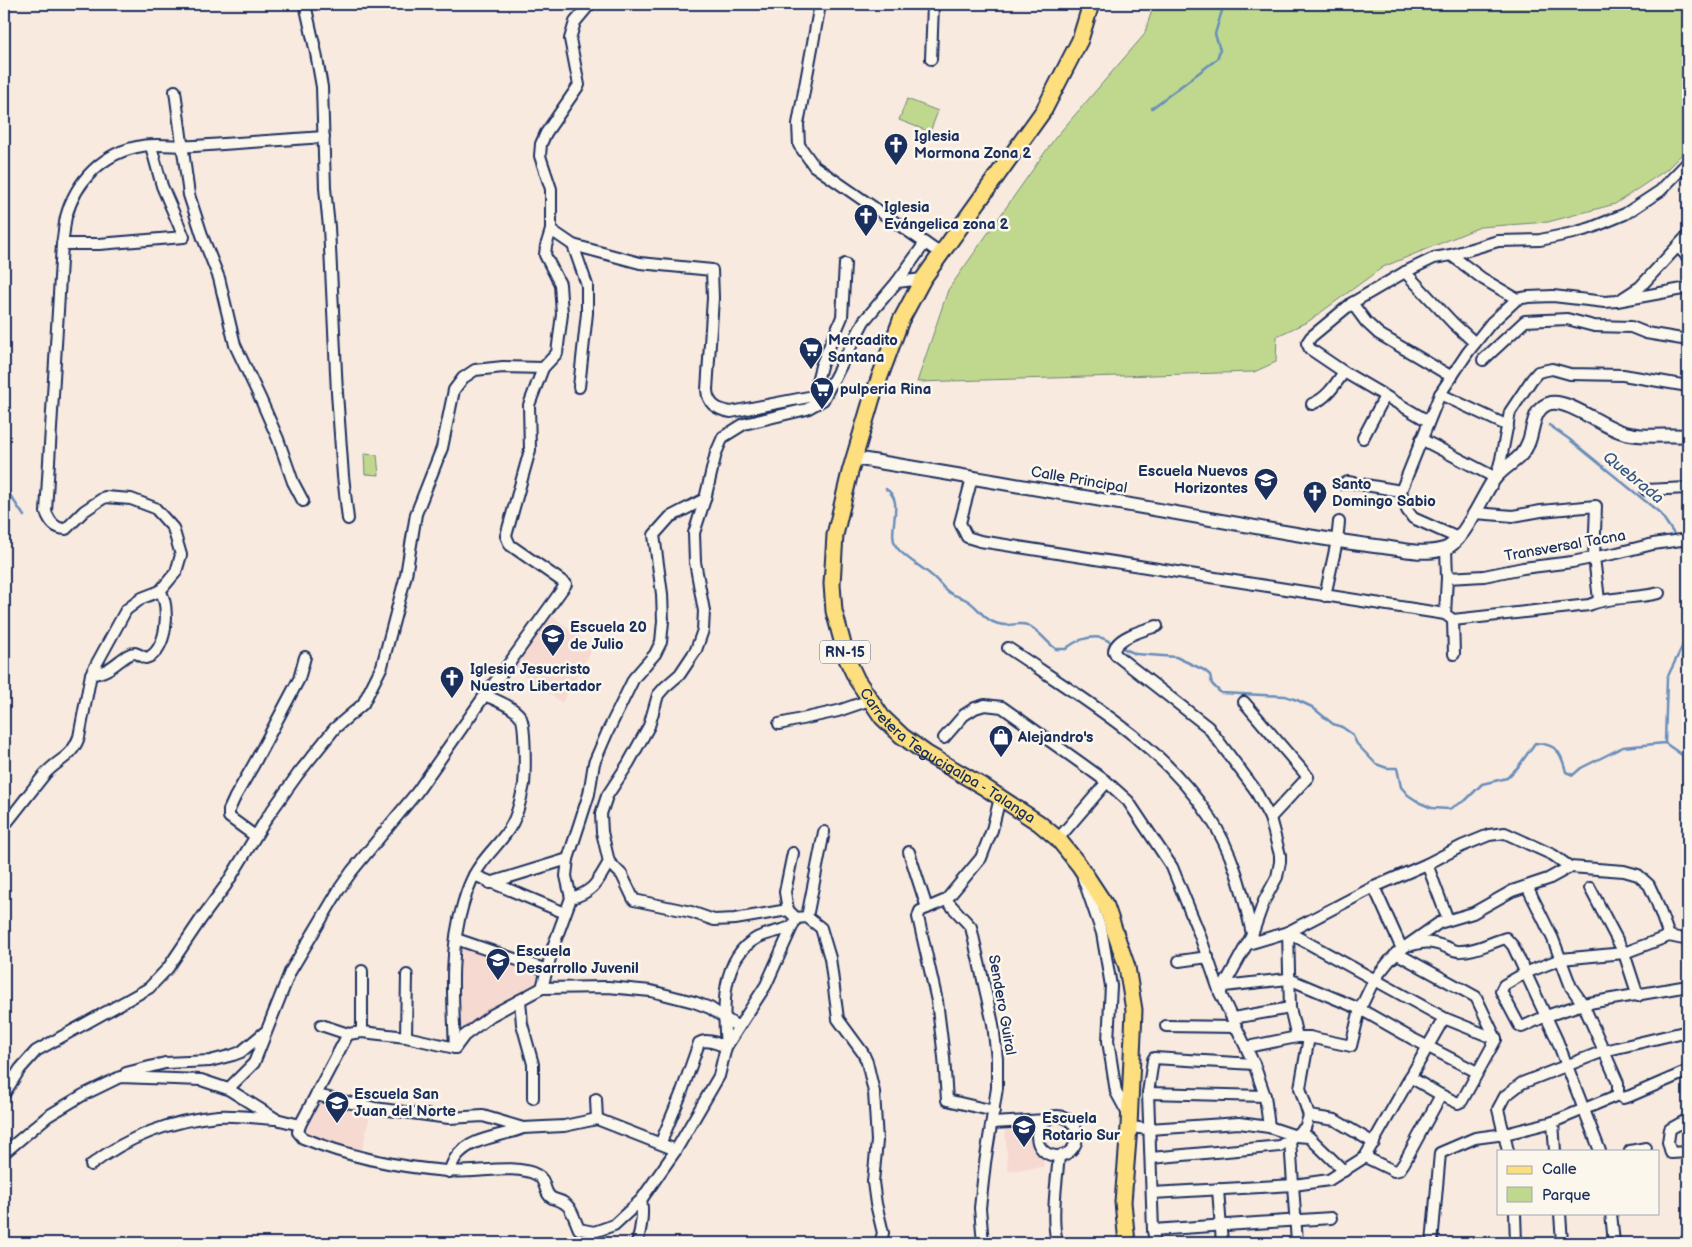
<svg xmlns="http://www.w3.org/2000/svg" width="1692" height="1247" viewBox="0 0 1692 1247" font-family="'Balsamiq Sans',sans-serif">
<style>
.built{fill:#f6dad1}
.green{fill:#c0d88e;stroke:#6e8476}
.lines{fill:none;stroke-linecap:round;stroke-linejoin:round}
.stream{stroke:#678eba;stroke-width:2.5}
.minor-casing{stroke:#1b2f5e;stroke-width:14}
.tertiary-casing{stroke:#1b2f5e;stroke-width:16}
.primary-casing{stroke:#1b2f5e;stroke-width:19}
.minor{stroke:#fbf7ec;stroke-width:10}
.tertiary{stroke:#fbf7ec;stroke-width:12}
.primary{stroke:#fedf80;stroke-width:15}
.labels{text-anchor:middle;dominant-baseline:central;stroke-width:5;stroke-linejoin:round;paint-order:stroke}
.shield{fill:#fbf7ec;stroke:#5e6b89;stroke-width:1}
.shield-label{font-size:14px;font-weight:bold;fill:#1b2f5e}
.poi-label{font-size:15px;font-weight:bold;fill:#1b2f5e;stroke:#fbf7ec;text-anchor:start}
.street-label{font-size:15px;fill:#1b2f5e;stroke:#fbf7ec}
.water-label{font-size:16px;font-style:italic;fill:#3a5684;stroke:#fbf7ec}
</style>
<rect width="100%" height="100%" fill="#f9eae0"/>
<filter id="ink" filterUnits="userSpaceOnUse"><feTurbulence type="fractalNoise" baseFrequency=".02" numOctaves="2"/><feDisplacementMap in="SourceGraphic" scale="10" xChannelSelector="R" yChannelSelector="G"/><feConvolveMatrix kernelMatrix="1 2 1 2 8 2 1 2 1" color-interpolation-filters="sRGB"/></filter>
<g filter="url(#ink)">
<g class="built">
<path d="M 550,614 L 593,648 L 562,703 L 512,666 Z"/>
<path d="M 464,944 L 540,969 L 538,986 L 461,1028 L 458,976 Z"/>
<path d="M 317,1099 L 371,1112 L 361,1155 L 301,1136 Z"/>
<path d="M 1040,1126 L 1044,1167 L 1008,1171 L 1005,1129 Z"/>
</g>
<g class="green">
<path d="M 1154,4 L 1688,4 L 1688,148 L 1666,170 L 1615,204 L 1548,222 L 1480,227 L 1383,267 L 1309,321 L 1277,336 L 1276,362 L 1254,372 L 917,382 L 948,290 L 1055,138 L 1144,35 Z"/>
<path d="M 907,99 L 938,111 L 930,132 L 899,120 Z"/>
<path d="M 364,454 L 377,455 L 379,475 L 365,474 Z"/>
</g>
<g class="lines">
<g class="stream">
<path d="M 1152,108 L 1217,59 L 1220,50 L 1215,34 L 1224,4"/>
<path d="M 1549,425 L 1569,439 L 1660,513 L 1676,537"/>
<path d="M 4,486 L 24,516"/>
<path d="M 886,489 C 907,502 884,533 898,549 C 907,559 920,566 931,575 C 938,580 943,589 950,593 C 956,597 963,597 968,601 C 978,607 982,617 993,622 C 1008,629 1017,621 1027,625 C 1038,629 1046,642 1056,649 L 1066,649 C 1074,641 1090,635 1102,638 C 1105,639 1110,642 1113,644"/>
<path d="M 1680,544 L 1686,553 L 1688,563"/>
<path d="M 1118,646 L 1136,654 L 1176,657 L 1204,670 L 1210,675 L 1212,684 L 1221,693 L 1285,696 L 1297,700 L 1312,707 L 1333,724 L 1342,727 L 1352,734 L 1357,744 L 1376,764 L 1387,768 L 1397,768 L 1401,787 L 1408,795 L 1420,803 L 1432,808 L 1449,809 L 1466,800 L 1482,784 L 1507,778 L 1518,767 L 1535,743 C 1556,744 1561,751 1566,772 L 1573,775 L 1581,768 L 1623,747 L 1665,743 L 1682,755 L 1688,765"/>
<path d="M 1665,743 L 1667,678 L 1683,645 L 1688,623"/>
</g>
<defs>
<g id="minor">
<path d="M 305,4 L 316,53 L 322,87 L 325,188 L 329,227 L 337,393 L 343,476 L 348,519"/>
<path d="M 818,4 L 819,10 L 798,124 L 799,145 L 814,166 L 941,254"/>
<path d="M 931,59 L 933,4"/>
<path d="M 175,91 L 189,195 L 203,238 L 219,278 L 235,345 L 261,400 L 278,439 L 293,482 L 303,501"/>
<path d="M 551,230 L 573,245 L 640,263 L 712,270 L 713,298 L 707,390 C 708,405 718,410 731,412 L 819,395"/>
<path d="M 62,244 L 99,244 L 184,237 L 162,186 L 151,146"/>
<path d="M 573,245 L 587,285 L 587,313 L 579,387"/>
<path d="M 1678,247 L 1688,257"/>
<path d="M 1451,255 L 1483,279 L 1517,299"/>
<path d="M 1405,272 L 1453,323 L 1475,343"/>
<path d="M 897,282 L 925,243"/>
<path d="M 1623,298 L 1640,287 L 1688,235"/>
<path d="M 1352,303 L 1366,322 L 1379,334 L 1452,377"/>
<path d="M 1483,360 L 1525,321 L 1567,319 L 1594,326 L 1631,327 L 1646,333 L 1688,340"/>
<path d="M 1440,394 L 1508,426"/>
<path d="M 822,399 L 819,395 L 817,381 L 821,366 L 842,317 L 845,264"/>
<path d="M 1312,404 C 1327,398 1335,385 1344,372"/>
<path d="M 1428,421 L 1344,372 L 1310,349 L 1307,343 L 1311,337 L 1352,303 L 1405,272 L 1434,258 L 1451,255 L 1498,241 L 1540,240 L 1573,233 L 1591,228 L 1625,214 L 1660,191 L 1688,162"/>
<path d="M 1363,438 L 1385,396"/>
<path d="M 1421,439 L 1496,478 L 1501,459 L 1510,412 L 1532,379 L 1538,372 L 1552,369 L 1570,374 L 1623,375 L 1688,386"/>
<path d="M 972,478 L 960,523 L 967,537 L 980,541 L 1445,614"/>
<path d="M 1343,484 L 1348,482 L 1401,491"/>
<path d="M 1646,490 L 1688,488"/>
<path d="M 1475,513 L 1513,516 L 1541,511 L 1596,506 L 1594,557 L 1599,600"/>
<path d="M 1458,538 L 1413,518 L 1407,510 L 1401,491 L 1440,394 L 1468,352 L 1491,323 L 1517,299 L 1528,297 L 1553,296 L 1605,302 L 1617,301 L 1688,288"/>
<path d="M 1446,549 L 1447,578 L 1445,614 L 1453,620 L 1454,654"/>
<path d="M 1447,578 L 1484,576 L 1523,568 L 1572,562 L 1617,553 L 1653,544 L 1688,539"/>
<path d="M 1325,596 L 1337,541 L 1339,522"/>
<path d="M 1453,620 L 1589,605 C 1610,596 1636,599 1659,593"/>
<path d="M 1157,626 C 1144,630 1116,637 1114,651 L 1116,655 L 1208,727 L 1254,788 L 1270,818 L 1280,855 L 1280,862 L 1277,877 L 1264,901 L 1252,935 L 1220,993"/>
<path d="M 1008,648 C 1080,697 1160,742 1209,816 C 1233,851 1243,893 1252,934"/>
<path d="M 91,674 C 112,674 123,653 135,653 C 139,654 143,657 146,658 C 167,653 171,606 160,591"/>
<path d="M 1244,702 L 1308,777 L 1270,818"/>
<path d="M 779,724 L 838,711 L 870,700"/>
<path d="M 944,738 L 964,715 L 975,708 L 985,705 L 1002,707 L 1078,761 L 1107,782 L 1128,801 L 1172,867 L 1199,933 L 1220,993 L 1254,1064 L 1265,1096 L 1269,1127"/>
<path d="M 4,826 C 18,809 31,791 45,774 C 58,759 71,759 79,737 L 91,674 L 126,610 L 142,598 L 160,591 L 176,572 L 181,555 L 173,528 L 155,508 L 131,499 L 105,497 L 84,511 L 66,529 C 55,529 50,522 46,512 L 62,244 C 64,235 64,226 66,217 C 76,180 104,152 142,146 C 159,143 178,147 195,146 C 238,143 281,140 324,137"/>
<path d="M 255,836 L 229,817 L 229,810 L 235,797 L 254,764 L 299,679 L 305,657"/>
<path d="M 1058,839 L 1107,782"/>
<path d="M 909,852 L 927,908"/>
<path d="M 1427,864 L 1448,920"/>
<path d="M 474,875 L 565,913"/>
<path d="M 1083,878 L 1102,933 L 1111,986 L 1108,1041 L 1116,1092 L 1129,1116"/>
<path d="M 490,883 L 568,859"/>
<path d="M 1527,886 L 1553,939 L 1571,987 L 1583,1004 L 1604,1051 L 1618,1083 L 1618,1095"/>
<path d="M 1374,887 L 1402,949"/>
<path d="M 1590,888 L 1624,953 L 1638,996"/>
<path d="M 571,898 L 566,876 L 568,859 L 589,794 L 594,763 L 607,733 L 634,678 L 655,654 L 661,642 L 663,621 L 662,594 L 654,535 L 670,517 L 705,499"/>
<path d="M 946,900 L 971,927 L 993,1024 L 997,1059 L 997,1088 L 985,1163 L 980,1208 L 983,1243"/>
<path d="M 788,910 L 785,892 L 793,853"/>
<path d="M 807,917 L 824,832"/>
<path d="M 456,939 L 547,970"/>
<path d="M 1688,940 L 1669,936 L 1624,953 L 1561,959 L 1525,973 L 1504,985 L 1501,991 L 1519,1025 L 1522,1027 L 1546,1016 L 1583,1004 L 1688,986"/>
<path d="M 1248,944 L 1288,932 L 1374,887 L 1427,864 L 1462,846 L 1489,835 L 1505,833 L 1553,855 L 1570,867 L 1624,871 L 1638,875 L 1649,885 L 1656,900 L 1669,936"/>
<path d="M 1412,945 C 1426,941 1433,942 1446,947 C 1451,949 1456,952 1461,951 C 1477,951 1491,942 1506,938 L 1513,946 L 1557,1040 L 1600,1151"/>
<path d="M 1396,953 L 1476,997 L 1496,1039"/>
<path d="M 1179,961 L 1208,957"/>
<path d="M 1224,986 L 1288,979 L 1296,982 L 1360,1009 L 1411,1038 L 1477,1072"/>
<path d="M 542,988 L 553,947 L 571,898 C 594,892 598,881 609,862"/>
<path d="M 520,1000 L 522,1024 L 533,1064 L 533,1098"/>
<path d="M 1233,1018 L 1290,1008"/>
<path d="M 321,1025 L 348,1034 L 362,1032 L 406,1037 L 455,1048 L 464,1036 L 492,1015 L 542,988 L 608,987 L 651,991 L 694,1002 L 710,1008 L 738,1027"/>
<path d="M 1166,1026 L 1236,1027"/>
<path d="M 362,1032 L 362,971"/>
<path d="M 348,1034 L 300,1125 L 298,1132 L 303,1138 C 349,1157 397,1167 447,1171 C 472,1174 516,1163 537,1175 C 545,1179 544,1188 548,1194 C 552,1201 559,1199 564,1203 C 572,1207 575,1221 579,1229 L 594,1232 L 614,1225 L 641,1200 L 676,1150 L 719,1076 L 726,1047 L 766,985 L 796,918"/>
<path d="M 406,1037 L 407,975"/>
<path d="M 1297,1037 L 1290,1008 L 1288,932 L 1444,1018 L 1496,1039"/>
<path d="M 1247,1047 L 1297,1037 L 1309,1037 L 1351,1046 L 1360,1009 L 1374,980 L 1390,960 L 1402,949 L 1439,923 L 1473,913 L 1512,891 L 1548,879 L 1570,867"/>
<path d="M 455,1048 C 453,1000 449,950 463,904 C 467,890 473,874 482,863 C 492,849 504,839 512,824 C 517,815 522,794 524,784 C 525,773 526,723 520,716 C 513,706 495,700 485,695"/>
<path d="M 126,1073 L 165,1063 L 210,1061 L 233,1055 L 241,1052 L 265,1032"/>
<path d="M 1410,1077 L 1441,1095"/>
<path d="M 228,1089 L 254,1063 L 290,972 L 340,888 L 352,871 L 417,792 L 485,695 L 508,665 L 566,584 L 510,545 L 506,536 L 530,450 L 529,405 L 543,368 L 557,353 L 562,314 L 560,284 L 545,255 L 546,246 L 551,230 L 551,189 L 540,156 L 541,144 L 546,133 L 579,85 L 570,39 L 575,22 L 590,4"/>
<path d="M 1148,1093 L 1265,1096"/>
<path d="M 4,1094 L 20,1069 L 36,1051 L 149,988 L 168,968 L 201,919 L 226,885 L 268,816 L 298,774 L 335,728 L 363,704 L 382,666 L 406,575 L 416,514 L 442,448 L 454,390 L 463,378 L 475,370 L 503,367 L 543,368"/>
<path d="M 316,1095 L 374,1108 L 449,1118 L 483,1116 L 523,1128 L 564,1126 L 597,1119 L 676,1150"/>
<path d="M 596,1099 L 597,1119"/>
<path d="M 994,1111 L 947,1100 L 944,1057 L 937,1001 L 918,917 L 920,911 L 946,900 L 981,858 L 992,830 L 1000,798"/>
<path d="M 1309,1116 L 1300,1088 L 1309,1037"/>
<circle cx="1057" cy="1136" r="20"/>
<path d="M 1688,1119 L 1670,1129 L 1668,1142 L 1671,1153 L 1688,1152"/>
<path d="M 1553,1122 L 1555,1151"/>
<path d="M 992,1123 L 1047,1120"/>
<path d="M 1129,1127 L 1149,1129 L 1239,1123 L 1269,1127 L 1296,1136 L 1309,1137 L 1344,1171"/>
<path d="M 1290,1140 L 1297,1243"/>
<path d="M 661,1142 L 681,1094 L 699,1043 C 707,1038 718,1044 726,1047 C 723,1010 720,958 757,938 C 766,933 781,931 791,927"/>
<path d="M 1508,1151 L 1498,1109 L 1505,1096 L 1522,1083 L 1604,1051 L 1688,1031"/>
<path d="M 1630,1151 L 1646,1148"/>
<path d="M 4,1153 L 48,1116 L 83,1095 L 120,1077 L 201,1080 L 228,1089 L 276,1119 L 300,1125"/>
<path d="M 1365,1157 L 1394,1171 L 1399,1170 L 1404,1163 L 1441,1095 L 1458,1103 L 1462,1101 L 1496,1039"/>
<path d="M 1151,1158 L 1280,1146 L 1305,1128 L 1309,1116 L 1335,1120 L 1374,1143"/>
<path d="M 91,1165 C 127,1137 172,1120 218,1116 C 237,1115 256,1118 275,1119"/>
<path d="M 449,1172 C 451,1167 453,1161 456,1157 C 471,1137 502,1137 523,1128"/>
<path d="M 1218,1189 L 1222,1243"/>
<path d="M 1152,1193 L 1294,1185 L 1329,1180 L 1365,1157 L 1444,1018"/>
<path d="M 1515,1213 L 1516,1243"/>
<path d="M 1560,1213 L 1562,1243"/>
<path d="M 1611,1213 L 1614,1243"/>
<path d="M 1153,1230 L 1331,1218"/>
<path d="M 637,1243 C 641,1229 644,1215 641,1200"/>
<path d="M 880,1243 L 883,1233 L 876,1204 L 873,1182 L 877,1141 L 874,1092 L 867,1062 L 863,1053 L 838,1019 L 830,958 L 821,928 L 807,917 L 796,918 L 788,910 L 735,919 L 714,920 L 691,912 L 634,900 L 622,875 L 609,862 L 602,832 L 601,814 L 607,796 L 628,764 L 649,726 L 658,695 L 665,687 L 680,674 L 696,650 L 703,630 L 704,611 L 695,562 L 694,533 L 705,499 L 716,453 L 723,437 L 744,424 L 807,409 L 823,400 L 864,321 L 897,282 L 923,279"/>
<path d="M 1058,1243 C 1050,1225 1057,1177 1059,1156"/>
<path d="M 1155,1243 L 1153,1230 L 1148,1093 L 1153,1060 L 1154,1058 L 1254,1064"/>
<path d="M 1432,1243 L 1440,1153 L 1475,1138 L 1505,1134 L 1553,1122 L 1618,1095 L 1623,1098 L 1630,1096 L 1688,1071"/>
</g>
<path id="tertiary" d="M 854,458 C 996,481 1137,506 1278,531 C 1313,537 1348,543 1384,547 C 1403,550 1425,555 1444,549 C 1463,544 1483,494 1495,478 C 1507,463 1522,461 1529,441 C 1534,427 1533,407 1551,403 C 1568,400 1601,425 1619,431 C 1640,439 1666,434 1688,436"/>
<g id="primary">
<path id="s1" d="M 1091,4 L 1080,40 L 1044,110 L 923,279 L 901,320 L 872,398 L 850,472 L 835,535 L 832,584 L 834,611 L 847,659 L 857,680 L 882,717 L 902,736 L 927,754 L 984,787 L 1039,823 L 1058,839 L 1079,865 L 1106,906 L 1127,967 L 1134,1010 L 1129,1127 L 1123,1202 L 1127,1243"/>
</g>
</defs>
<use href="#minor" class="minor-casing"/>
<use href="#tertiary" class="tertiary-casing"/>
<use href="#primary" class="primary-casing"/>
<use href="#minor" class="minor"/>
<use href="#tertiary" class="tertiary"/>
<use href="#primary" class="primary"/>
</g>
</g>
<defs>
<symbol id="church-pin" viewBox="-11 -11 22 30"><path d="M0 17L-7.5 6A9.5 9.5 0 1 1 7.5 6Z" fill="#1b2f5e" stroke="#fbf7ec"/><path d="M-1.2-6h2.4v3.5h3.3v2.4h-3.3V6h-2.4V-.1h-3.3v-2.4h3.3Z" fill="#fff"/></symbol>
<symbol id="supermarket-pin" viewBox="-11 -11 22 30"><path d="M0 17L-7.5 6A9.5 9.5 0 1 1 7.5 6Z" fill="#1b2f5e" stroke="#fbf7ec"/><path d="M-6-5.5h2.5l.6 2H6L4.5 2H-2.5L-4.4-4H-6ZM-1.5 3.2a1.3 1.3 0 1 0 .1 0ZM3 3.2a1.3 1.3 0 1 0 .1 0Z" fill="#fff"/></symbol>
<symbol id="school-pin" viewBox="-11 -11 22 30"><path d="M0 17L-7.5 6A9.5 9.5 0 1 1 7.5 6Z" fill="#1b2f5e" stroke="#fbf7ec"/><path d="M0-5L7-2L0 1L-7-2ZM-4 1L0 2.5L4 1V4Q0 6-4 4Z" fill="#fff"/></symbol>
<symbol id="shop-pin" viewBox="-11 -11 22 30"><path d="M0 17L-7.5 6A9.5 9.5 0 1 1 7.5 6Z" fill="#1b2f5e" stroke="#fbf7ec"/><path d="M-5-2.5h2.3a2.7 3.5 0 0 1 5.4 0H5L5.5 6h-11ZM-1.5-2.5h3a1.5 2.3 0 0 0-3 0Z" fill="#fff"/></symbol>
</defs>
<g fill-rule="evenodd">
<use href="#church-pin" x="882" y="131" width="28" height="38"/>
<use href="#church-pin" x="852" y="202" width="28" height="38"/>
<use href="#supermarket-pin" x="797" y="335" width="28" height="38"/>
<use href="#supermarket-pin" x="808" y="375" width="28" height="38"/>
<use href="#school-pin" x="1252" y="466" width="28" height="38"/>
<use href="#church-pin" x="1301" y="479" width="28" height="38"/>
<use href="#school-pin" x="539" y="622" width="28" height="38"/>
<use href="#church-pin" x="438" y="664" width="28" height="38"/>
<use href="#shop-pin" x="987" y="723" width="28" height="38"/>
<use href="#school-pin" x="484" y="946" width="28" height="38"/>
<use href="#school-pin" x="323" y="1089" width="28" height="38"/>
<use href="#school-pin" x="1010" y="1113" width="28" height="38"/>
</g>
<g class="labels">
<rect class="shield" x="820" y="640.5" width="50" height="23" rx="4"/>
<g class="shield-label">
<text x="845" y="652">RN-15</text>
</g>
<g class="poi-label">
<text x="914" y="136">Iglesia<tspan x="914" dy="17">Mormona Zona 2</tspan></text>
<text x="884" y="207">Iglesia<tspan x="884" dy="17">Evángelica zona 2</tspan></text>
<text x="828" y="340">Mercadito<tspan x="828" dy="17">Santana</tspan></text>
<text x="840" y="389">pulperia Rina</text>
<text x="1248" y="471" text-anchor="end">Escuela Nuevos<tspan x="1248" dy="17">Horizontes</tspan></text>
<text x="1332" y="484">Santo<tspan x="1332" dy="17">Domingo Sabio</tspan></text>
<text x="570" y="627">Escuela 20<tspan x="570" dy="17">de Julio</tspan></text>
<text x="470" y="669">Iglesia Jesucristo<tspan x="470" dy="17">Nuestro Libertador</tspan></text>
<text x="1018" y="737">Alejandro's</text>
<text x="516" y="951">Escuela<tspan x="516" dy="17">Desarrollo Juvenil</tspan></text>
<text x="354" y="1094">Escuela San<tspan x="354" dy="17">Juan del Norte</tspan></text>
<text x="1042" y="1118">Escuela<tspan x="1042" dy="17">Rotario Sur</tspan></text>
</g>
<g class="street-label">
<text transform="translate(1079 480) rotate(10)">Calle Principal</text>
<text transform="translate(1565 546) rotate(-10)">Transversal Tacna</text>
<text stroke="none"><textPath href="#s1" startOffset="865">Carretera Tegucigalpa - Talanga</textPath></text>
<text transform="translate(1002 1005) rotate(80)">Sendero Guiral</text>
</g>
<g class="water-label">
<text transform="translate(1633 478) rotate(39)">Quebrada</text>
</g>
</g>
<rect width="1692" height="1247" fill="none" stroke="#fbf7ec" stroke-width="20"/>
<rect x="10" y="10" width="1672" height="1227" fill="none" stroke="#1b2f5e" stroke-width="2" filter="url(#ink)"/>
<rect x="1497" y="1150" width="162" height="65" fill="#fbf7ec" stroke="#a1a7b3"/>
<rect x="1507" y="1166" width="25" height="8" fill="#fedf80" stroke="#a1a7b3"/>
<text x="1542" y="1174" font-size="15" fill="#1b2f5e">Calle</text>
<rect x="1507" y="1187" width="25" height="15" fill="#c0d88e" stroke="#a1a7b3"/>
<text x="1542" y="1200" font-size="15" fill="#1b2f5e">Parque</text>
</svg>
